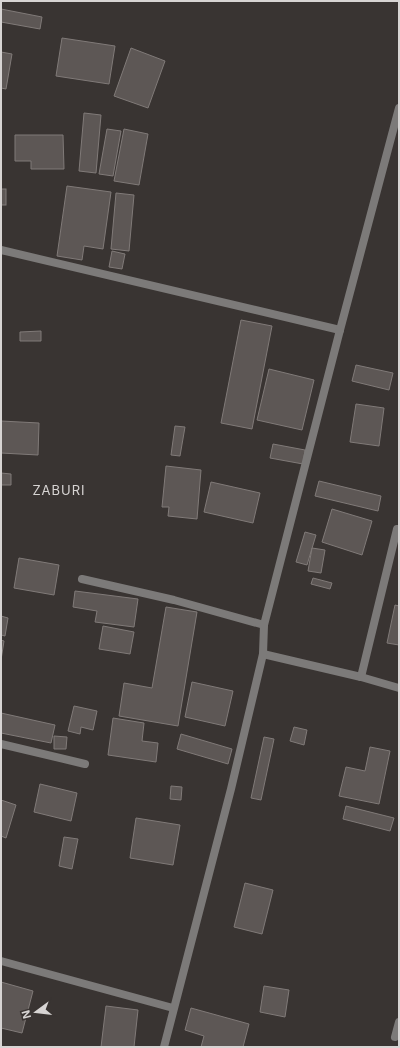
<svg xmlns="http://www.w3.org/2000/svg" width="400" height="1048" viewBox="0 0 400 1048" font-family="Inter,sans-serif">
<style>
.building{fill:#5d5755;stroke:#807a78}
.lines{fill:none;stroke-linecap:round;stroke-linejoin:round}
.service{stroke:#7c7a79;stroke-width:8}
.minor{stroke:#7c7a79;stroke-width:8}
.labels{text-anchor:middle;dominant-baseline:central;stroke-width:4;stroke-linejoin:round;paint-order:stroke}
.quarter-label{font-size:13px;letter-spacing:1px;fill:#d7d4d3;stroke:#393432}
</style>
<rect width="100%" height="100%" fill="#393432"/>
<g class="building">
<path d="M 1,9 L 42,17 L 40,29 L 1,22 Z"/>
<path d="M 62,38 L 115,46 L 109,84 L 56,76 Z"/>
<path d="M 131,48 L 165,61 L 148,108 L 114,96 Z"/>
<path d="M 1,52 L 12,54 L 6,89 L 1,88 Z"/>
<path d="M 84,113 L 101,115 L 96,173 L 79,171 Z"/>
<path d="M 107,129 L 121,131 L 113,176 L 99,174 Z"/>
<path d="M 124,129 L 148,134 L 139,185 L 114,181 Z"/>
<path d="M 15,135 L 63,135 L 64,169 L 31,169 L 31,161 L 15,161 Z"/>
<path d="M 67,186 L 111,192 L 103,249 L 84,246 L 82,260 L 57,256 Z"/>
<rect x="1" y="189" width="5" height="16"/>
<path d="M 116,193 L 134,195 L 129,251 L 111,249 Z"/>
<path d="M 112,251 L 125,254 L 122,269 L 109,267 Z"/>
<path d="M 241,320 L 272,326 L 252,429 L 221,423 Z"/>
<path d="M 41,331 L 41,341 L 20,341 L 20,332 Z"/>
<path d="M 356,365 L 393,373 L 389,390 L 352,381 Z"/>
<path d="M 269,369 L 314,380 L 302,430 L 257,420 Z"/>
<path d="M 356,404 L 384,408 L 379,446 L 350,442 Z"/>
<path d="M 1,421 L 39,423 L 38,455 L 1,453 Z"/>
<path d="M 175,426 L 185,427 L 180,456 L 171,455 Z"/>
<path d="M 273,444 L 305,450 L 303,464 L 270,458 Z"/>
<path d="M 166,466 L 201,470 L 197,519 L 168,516 L 169,507 L 162,507 Z"/>
<path d="M 1,473 L 11,474 L 11,485 L 1,485 Z"/>
<path d="M 319,481 L 381,496 L 378,511 L 315,496 Z"/>
<path d="M 211,482 L 260,493 L 253,523 L 204,512 Z"/>
<path d="M 332,509 L 372,521 L 362,555 L 322,542 Z"/>
<path d="M 305,532 L 316,535 L 307,565 L 296,562 Z"/>
<path d="M 312,548 L 325,550 L 321,573 L 308,571 Z"/>
<path d="M 19,558 L 59,565 L 54,595 L 14,588 Z"/>
<path d="M 313,578 L 332,583 L 330,589 L 311,584 Z"/>
<path d="M 75,591 L 138,599 L 134,627 L 95,622 L 97,611 L 73,607 Z"/>
<path d="M 395,605 L 399,606 L 399,645 L 387,643 Z"/>
<path d="M 166,607 L 197,612 L 178,726 L 119,716 L 124,683 L 152,688 Z"/>
<path d="M 1,616 L 8,618 L 5,636 L 1,635 Z"/>
<path d="M 103,626 L 134,632 L 130,654 L 99,649 Z"/>
<path d="M 1,640 L 4,641 L 1,660 Z"/>
<path d="M 192,682 L 233,691 L 225,726 L 185,717 Z"/>
<path d="M 74,706 L 97,711 L 93,730 L 81,727 L 80,734 L 68,731 Z"/>
<path d="M 1,713 L 55,725 L 51,743 L 1,733 Z"/>
<path d="M 113,718 L 144,723 L 142,741 L 158,743 L 156,762 L 108,755 Z"/>
<path d="M 294,727 L 307,730 L 304,745 L 290,741 Z"/>
<path d="M 181,734 L 232,749 L 228,764 L 177,749 Z"/>
<path d="M 54,736 L 67,737 L 66,749 L 54,749 Z"/>
<path d="M 264,737 L 274,739 L 261,800 L 251,798 Z"/>
<path d="M 370,747 L 390,751 L 379,804 L 339,796 L 346,767 L 365,771 Z"/>
<path d="M 40,784 L 77,793 L 71,821 L 34,812 Z"/>
<path d="M 171,786 L 182,787 L 181,800 L 170,799 Z"/>
<path d="M 1,800 L 16,805 L 6,838 L 1,836 Z"/>
<path d="M 346,806 L 394,818 L 390,831 L 343,819 Z"/>
<path d="M 136,818 L 180,825 L 173,865 L 130,858 Z"/>
<path d="M 64,837 L 78,839 L 72,869 L 59,866 Z"/>
<path d="M 245,883 L 273,890 L 262,934 L 234,927 Z"/>
<path d="M 1,982 L 33,991 L 22,1033 L 1,1028 Z"/>
<path d="M 264,986 L 289,990 L 285,1017 L 260,1012 Z"/>
<path d="M 106,1006 L 138,1010 L 134,1047 L 101,1047 Z"/>
<path d="M 191,1008 L 249,1024 L 243,1047 L 201,1047 L 204,1036 L 185,1030 Z"/>
</g>
<g class="lines">
<path class="service" d="M 82,579 L 174,600 L 264,625"/>
<g class="minor">
<path d="M 1,250 L 340,330"/>
<path d="M 263,654 L 361,677 L 399,688"/>
<path d="M 361,677 L 397,529"/>
<path d="M 1,744 L 85,764"/>
<path d="M 1,961 L 173,1008"/>
<path d="M 395,1037 L 399,1022"/>
<path d="M 164,1047 L 231,789 L 263,654 L 264,625 L 340,330 L 399,108"/>
</g>
</g>
<g class="labels">
<g class="quarter-label">
<text x="59" y="490">ZABURI</text>
</g>
</g>
<rect width="400" height="1048" fill="none" stroke="#d7d4d3" stroke-width="4"/>
<g transform="translate(36 1012) rotate(255)" stroke="#393432" stroke-width="3" paint-order="stroke">
<path d="M0-3L7 15L0 10L-7 15Z" fill="#d7d4d3"/>
<text y="-6" font-size="11" font-weight="bold" text-anchor="middle" fill="#d7d4d3">N</text>
</g>
</svg>
